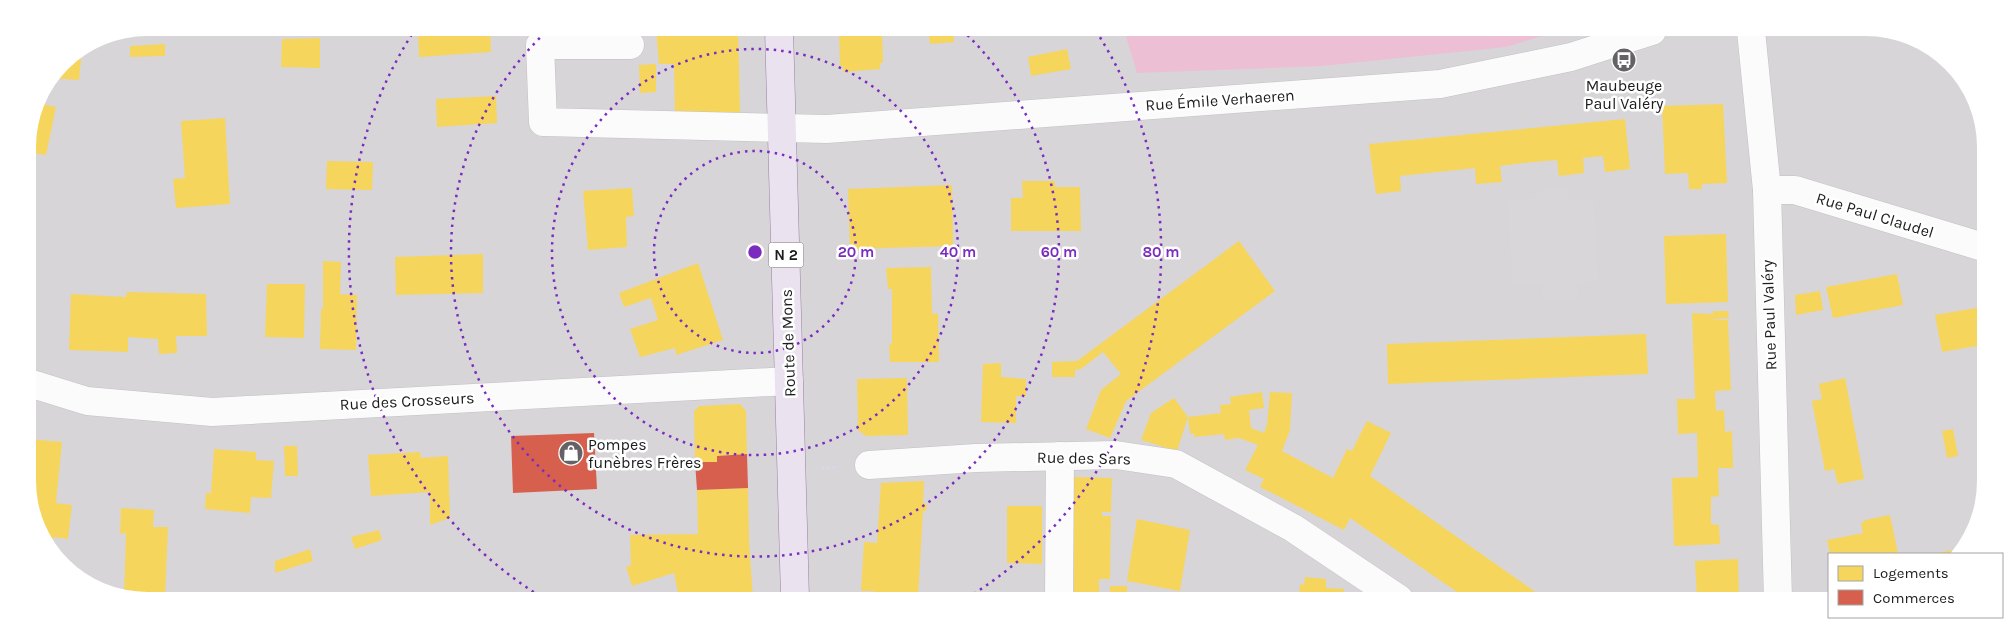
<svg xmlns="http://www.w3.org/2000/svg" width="2013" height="628" viewBox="0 0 2013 628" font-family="Karla,sans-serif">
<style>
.residential{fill:#d8d5d9}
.grass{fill:#ecbfd5}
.parking{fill:#d8d6d9}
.homes{fill:#f6d55c}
.shops{fill:#d6604d}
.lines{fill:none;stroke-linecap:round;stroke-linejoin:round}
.minor-casing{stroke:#c2c0c3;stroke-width:29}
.major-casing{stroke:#9781a0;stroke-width:29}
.path{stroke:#dad6ea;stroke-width:3;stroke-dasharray:2.5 2.5;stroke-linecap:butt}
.minor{stroke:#fcfbfc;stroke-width:28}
.major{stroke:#ebe2f0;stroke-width:28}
.ring{fill:none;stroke:#7b2cbf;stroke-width:2.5;stroke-dasharray:2.5 5}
.labels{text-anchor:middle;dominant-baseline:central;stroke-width:5;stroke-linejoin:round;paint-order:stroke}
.shield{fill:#fff;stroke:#606060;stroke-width:1}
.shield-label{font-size:15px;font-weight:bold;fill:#1c1c1c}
.poi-label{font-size:16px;fill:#1c1c1c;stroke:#fff}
.street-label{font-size:16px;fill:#1c1c1c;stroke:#fff}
.centre{fill:#7b2cbf;stroke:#fff;stroke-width:2.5}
.ring-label{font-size:15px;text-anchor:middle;font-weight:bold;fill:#7b2cbf;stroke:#fff;stroke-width:5;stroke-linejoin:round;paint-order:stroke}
</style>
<rect width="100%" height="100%" fill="#e9e4ea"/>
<path class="residential" d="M 147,28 L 1896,32 L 1956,68 L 1983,124 L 1981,511 L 1965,547 L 1959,554 L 1829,554 L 1829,600 L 117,596 L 62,565 L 30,504 L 28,140 L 37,101 L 63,62 L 102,37 Z"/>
<path class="grass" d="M 1124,30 L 1559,31 L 1506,47 L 1322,66 L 1137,73 Z"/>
<path class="parking" d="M 1568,188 L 1569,201 L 1593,200 L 1599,281 L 1577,282 L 1578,299 L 1543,301 L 1541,285 L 1512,286 L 1509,200 L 1537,198 L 1537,191 Z"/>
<g class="homes">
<path d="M 418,28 L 490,28 L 491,52 L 419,57 Z"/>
<path d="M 656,29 L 738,29 L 740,113 L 675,115 L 674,64 L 659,64 Z"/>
<path d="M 839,29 L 882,29 L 883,63 L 880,63 L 880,69 L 843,72 L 843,66 L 840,66 Z"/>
<path d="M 928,29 L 953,29 L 954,42 L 930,44 Z"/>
<path d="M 320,38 L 320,68 L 281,67 L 282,39 Z"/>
<path d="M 165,44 L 165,56 L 130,57 L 130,46 Z"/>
<path d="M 1067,49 L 1071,69 L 1031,76 L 1028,57 Z"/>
<path d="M 82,50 L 79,80 L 52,78 L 63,62 Z"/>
<path d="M 656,64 L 656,92 L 640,93 L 639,65 Z"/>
<path d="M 496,96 L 497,123 L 437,127 L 436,99 Z"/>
<path d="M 36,103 L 56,107 L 46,155 L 28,152 L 28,140 Z"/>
<path d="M 1723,104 L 1727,183 L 1702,184 L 1702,189 L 1689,189 L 1688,173 L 1665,174 L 1662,106 Z"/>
<path d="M 225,118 L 230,204 L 176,208 L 173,179 L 185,178 L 181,121 Z"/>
<path d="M 1625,119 L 1630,169 L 1605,172 L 1603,156 L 1583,158 L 1584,173 L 1559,176 L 1557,160 L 1533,162 L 1500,166 L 1502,182 L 1476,184 L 1475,168 L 1400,176 L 1401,191 L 1376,194 L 1369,144 Z"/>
<path d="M 327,161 L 373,162 L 372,190 L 326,189 Z"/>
<path d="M 1022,181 L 1055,181 L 1055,187 L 1080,187 L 1081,231 L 1011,231 L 1011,198 L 1023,198 Z"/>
<path d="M 952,185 L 953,246 L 850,249 L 848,189 Z"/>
<path d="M 632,188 L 634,216 L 626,217 L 627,247 L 588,250 L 583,191 Z"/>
<path d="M 1726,234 L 1728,302 L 1666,304 L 1664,236 Z"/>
<path d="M 1239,241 L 1275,291 L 1126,401 L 1110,438 L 1086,429 L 1101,390 L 1121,374 L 1103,352 L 1081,369 L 1075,370 L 1075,377 L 1052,377 L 1052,362 L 1077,361 Z"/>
<path d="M 483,254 L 483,293 L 396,295 L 395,257 Z"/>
<path d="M 323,261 L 341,262 L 340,294 L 357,295 L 356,350 L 320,349 L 321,309 L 323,309 Z"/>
<path d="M 698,263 L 723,340 L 676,355 L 675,348 L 640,357 L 630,329 L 658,320 L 651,298 L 624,307 L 619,293 Z"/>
<path d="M 931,267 L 932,314 L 938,313 L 939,362 L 890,362 L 889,344 L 892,344 L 892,289 L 888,289 L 886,268 Z"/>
<path d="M 1897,274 L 1903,305 L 1833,318 L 1826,287 Z"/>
<path d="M 267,284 L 305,284 L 304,338 L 265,337 Z"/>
<path d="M 1820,291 L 1823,310 L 1796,315 L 1795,295 Z"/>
<path d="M 127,292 L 206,294 L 207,336 L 176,336 L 177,353 L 159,354 L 158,339 L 128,337 L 128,352 L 69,350 L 71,294 L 126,297 Z"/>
<path d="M 1982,307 L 1982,370 L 1981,370 L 1977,346 L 1942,352 L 1935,315 Z"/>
<path d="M 1713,311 L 1728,311 L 1729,318 L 1709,320 L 1728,320 L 1731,390 L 1715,391 L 1716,411 L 1724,410 L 1725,432 L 1732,431 L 1733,468 L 1718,468 L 1719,496 L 1711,497 L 1711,524 L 1719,525 L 1720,544 L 1674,546 L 1672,478 L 1698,477 L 1697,433 L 1678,434 L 1677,399 L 1695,399 L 1692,313 L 1713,314 Z"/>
<path d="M 1646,334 L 1648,374 L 1388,384 L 1387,344 Z"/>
<path d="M 1001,363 L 1001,377 L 1026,379 L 1026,396 L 1016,396 L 1016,423 L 981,422 L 983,364 Z"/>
<path d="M 907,378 L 908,435 L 866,436 L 858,430 L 857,379 Z"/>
<path d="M 1845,378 L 1864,479 L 1838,484 L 1834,469 L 1825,471 L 1812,401 L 1822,399 L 1819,384 Z"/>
<path d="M 1262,392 L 1264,408 L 1249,410 L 1251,428 L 1264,433 L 1267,425 L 1270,392 L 1292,393 L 1290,430 L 1282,451 L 1333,478 L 1347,449 L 1352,451 L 1367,421 L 1391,433 L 1370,476 L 1547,600 L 1467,599 L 1350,518 L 1344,530 L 1260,487 L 1264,479 L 1245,470 L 1258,445 L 1239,438 L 1225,440 L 1224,434 L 1194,437 L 1194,433 L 1190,434 L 1188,417 L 1177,451 L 1141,440 L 1151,413 L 1174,398 L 1188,417 L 1221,413 L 1220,405 L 1231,404 L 1230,397 Z"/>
<path d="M 740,404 L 746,411 L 747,454 L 717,456 L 717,462 L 695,462 L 694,411 L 699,406 Z"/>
<path d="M 1953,429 L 1958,456 L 1947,458 L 1942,431 Z"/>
<path d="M 29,439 L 62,442 L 56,503 L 72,505 L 68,539 L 53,537 L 53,547 L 30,504 Z"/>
<path d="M 284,446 L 297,446 L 298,476 L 285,476 Z"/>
<path d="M 214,449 L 256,452 L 256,460 L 274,461 L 271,498 L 251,497 L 250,513 L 205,509 L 206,493 L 211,493 Z"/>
<path d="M 420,452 L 421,458 L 448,456 L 450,518 L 430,525 L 430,492 L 371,496 L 368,455 Z"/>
<path d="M 1073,477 L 1112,478 L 1111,512 L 1102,512 L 1102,516 L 1111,516 L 1110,579 L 1099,579 L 1099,599 L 1074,599 Z"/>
<path d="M 924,481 L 923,503 L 927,504 L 926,511 L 923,511 L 918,598 L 874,598 L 874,591 L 861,591 L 864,542 L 877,543 L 881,483 Z"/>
<path d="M 748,488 L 749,542 L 753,598 L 679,598 L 674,573 L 632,586 L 626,567 L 631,565 L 630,535 L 698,534 L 697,490 Z"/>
<path d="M 1007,506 L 1042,506 L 1042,564 L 1007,563 Z"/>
<path d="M 121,508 L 154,510 L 153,527 L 168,527 L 165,597 L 124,597 L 126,533 L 120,534 Z"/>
<path d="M 1890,515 L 1898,553 L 1830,554 L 1827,540 L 1863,533 L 1861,524 L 1865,520 Z"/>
<path d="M 1137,519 L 1190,530 L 1180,591 L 1127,581 Z"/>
<path d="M 379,530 L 382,540 L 355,549 L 351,537 Z"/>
<path d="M 1964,548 L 1959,554 L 1937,554 L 1937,553 Z"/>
<path d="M 310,549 L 313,561 L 275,573 L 275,561 Z"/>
<path d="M 1738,559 L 1739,600 L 1697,600 L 1695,561 Z"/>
<path d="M 1305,577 L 1326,579 L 1326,588 L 1344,589 L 1344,599 L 1299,599 L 1300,584 L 1304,585 Z"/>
<rect x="1110" y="586" width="17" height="13"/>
</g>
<g class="shops">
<path d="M 594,433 L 597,489 L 513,493 L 511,436 Z"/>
<path d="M 747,454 L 748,488 L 697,490 L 695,462 L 717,462 L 717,456 Z"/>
</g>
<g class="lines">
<defs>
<g id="minor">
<path d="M 1751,31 L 1767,190 L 1778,600"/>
<path d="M 630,45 L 540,45 L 543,122 L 827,129 L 1440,84 L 1571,57 L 1652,31"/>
<path d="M 1767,190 L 1795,190 L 1983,247"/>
<path d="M 29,383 L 87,401 L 212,412 L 789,381"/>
<path d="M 869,465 L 976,458 L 1116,455 L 1176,464 L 1293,528 L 1399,599"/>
<path d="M 1059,599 L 1060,456"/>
</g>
<path id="major" d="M 779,29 L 795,598"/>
</defs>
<use href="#minor" class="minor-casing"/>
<use href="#major" class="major-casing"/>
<path class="path" d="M 822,468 L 838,467"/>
<use href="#minor" class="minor"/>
<use href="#major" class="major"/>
</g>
<g class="ring">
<circle cx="755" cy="252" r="101"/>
<circle cx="755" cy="252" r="203"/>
<path d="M962 30A304 304 0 1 1 548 30"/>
<path d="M540 596A406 406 0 0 1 414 31M1096 31A406 406 0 0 1 967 598"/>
</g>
<defs>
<symbol id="bus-disc" viewBox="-11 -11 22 22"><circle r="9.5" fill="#646264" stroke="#fff"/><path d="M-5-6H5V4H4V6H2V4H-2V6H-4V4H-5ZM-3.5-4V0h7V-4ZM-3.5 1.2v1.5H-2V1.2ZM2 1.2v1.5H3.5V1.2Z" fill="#fff"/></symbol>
<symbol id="shop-disc" viewBox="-11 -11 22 22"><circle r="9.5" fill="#646264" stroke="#fff"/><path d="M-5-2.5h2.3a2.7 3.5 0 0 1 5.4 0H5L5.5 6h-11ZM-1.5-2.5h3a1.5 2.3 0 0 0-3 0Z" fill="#fff"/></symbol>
</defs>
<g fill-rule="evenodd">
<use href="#bus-disc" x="1610" y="46" width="28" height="28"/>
<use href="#shop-disc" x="557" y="439" width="28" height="28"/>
</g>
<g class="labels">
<rect class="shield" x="768.5" y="242.5" width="35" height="25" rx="4"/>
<g class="shield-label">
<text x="786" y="255">N 2</text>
</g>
<g class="poi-label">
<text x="1624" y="85">Maubeuge<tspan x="1624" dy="18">Paul Valéry</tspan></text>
<text x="588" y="444" text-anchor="start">Pompes<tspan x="588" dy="18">funèbres Frères</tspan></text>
</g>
<g class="street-label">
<text transform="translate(1220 100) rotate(-4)">Rue Émile Verhaeren</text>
<text transform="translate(1875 215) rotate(17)">Rue Paul Claudel</text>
<text transform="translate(1769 315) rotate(-92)">Rue Paul Valéry</text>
<text transform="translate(788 343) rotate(-92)">Route de Mons</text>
<text transform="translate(407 401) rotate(-3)">Rue des Crosseurs</text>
<text transform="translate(1084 458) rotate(1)">Rue des Sars</text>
</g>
</g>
<path d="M0 0H2013V628H0ZM147 36H1866A111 111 0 0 1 1977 147V481A111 111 0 0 1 1866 592H147A111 111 0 0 1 36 481V147A111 111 0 0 1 147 36Z" fill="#fff" fill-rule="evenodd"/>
<circle cx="755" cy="252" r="8" class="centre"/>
<g class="ring-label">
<text x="856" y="257">20 m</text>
<text x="958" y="257">40 m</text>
<text x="1059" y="257">60 m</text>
<text x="1161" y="257">80 m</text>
</g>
<rect x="1828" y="553" width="175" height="65" fill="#ffffff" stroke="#a4a4a4"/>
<rect x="1838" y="566" width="25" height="15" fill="#f6d55c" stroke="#a4a4a4"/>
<text x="1873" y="578" font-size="15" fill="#1c1c1c">Logements</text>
<rect x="1838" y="590" width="25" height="15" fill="#d6604d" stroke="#a4a4a4"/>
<text x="1873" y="603" font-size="15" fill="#1c1c1c">Commerces</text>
</svg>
